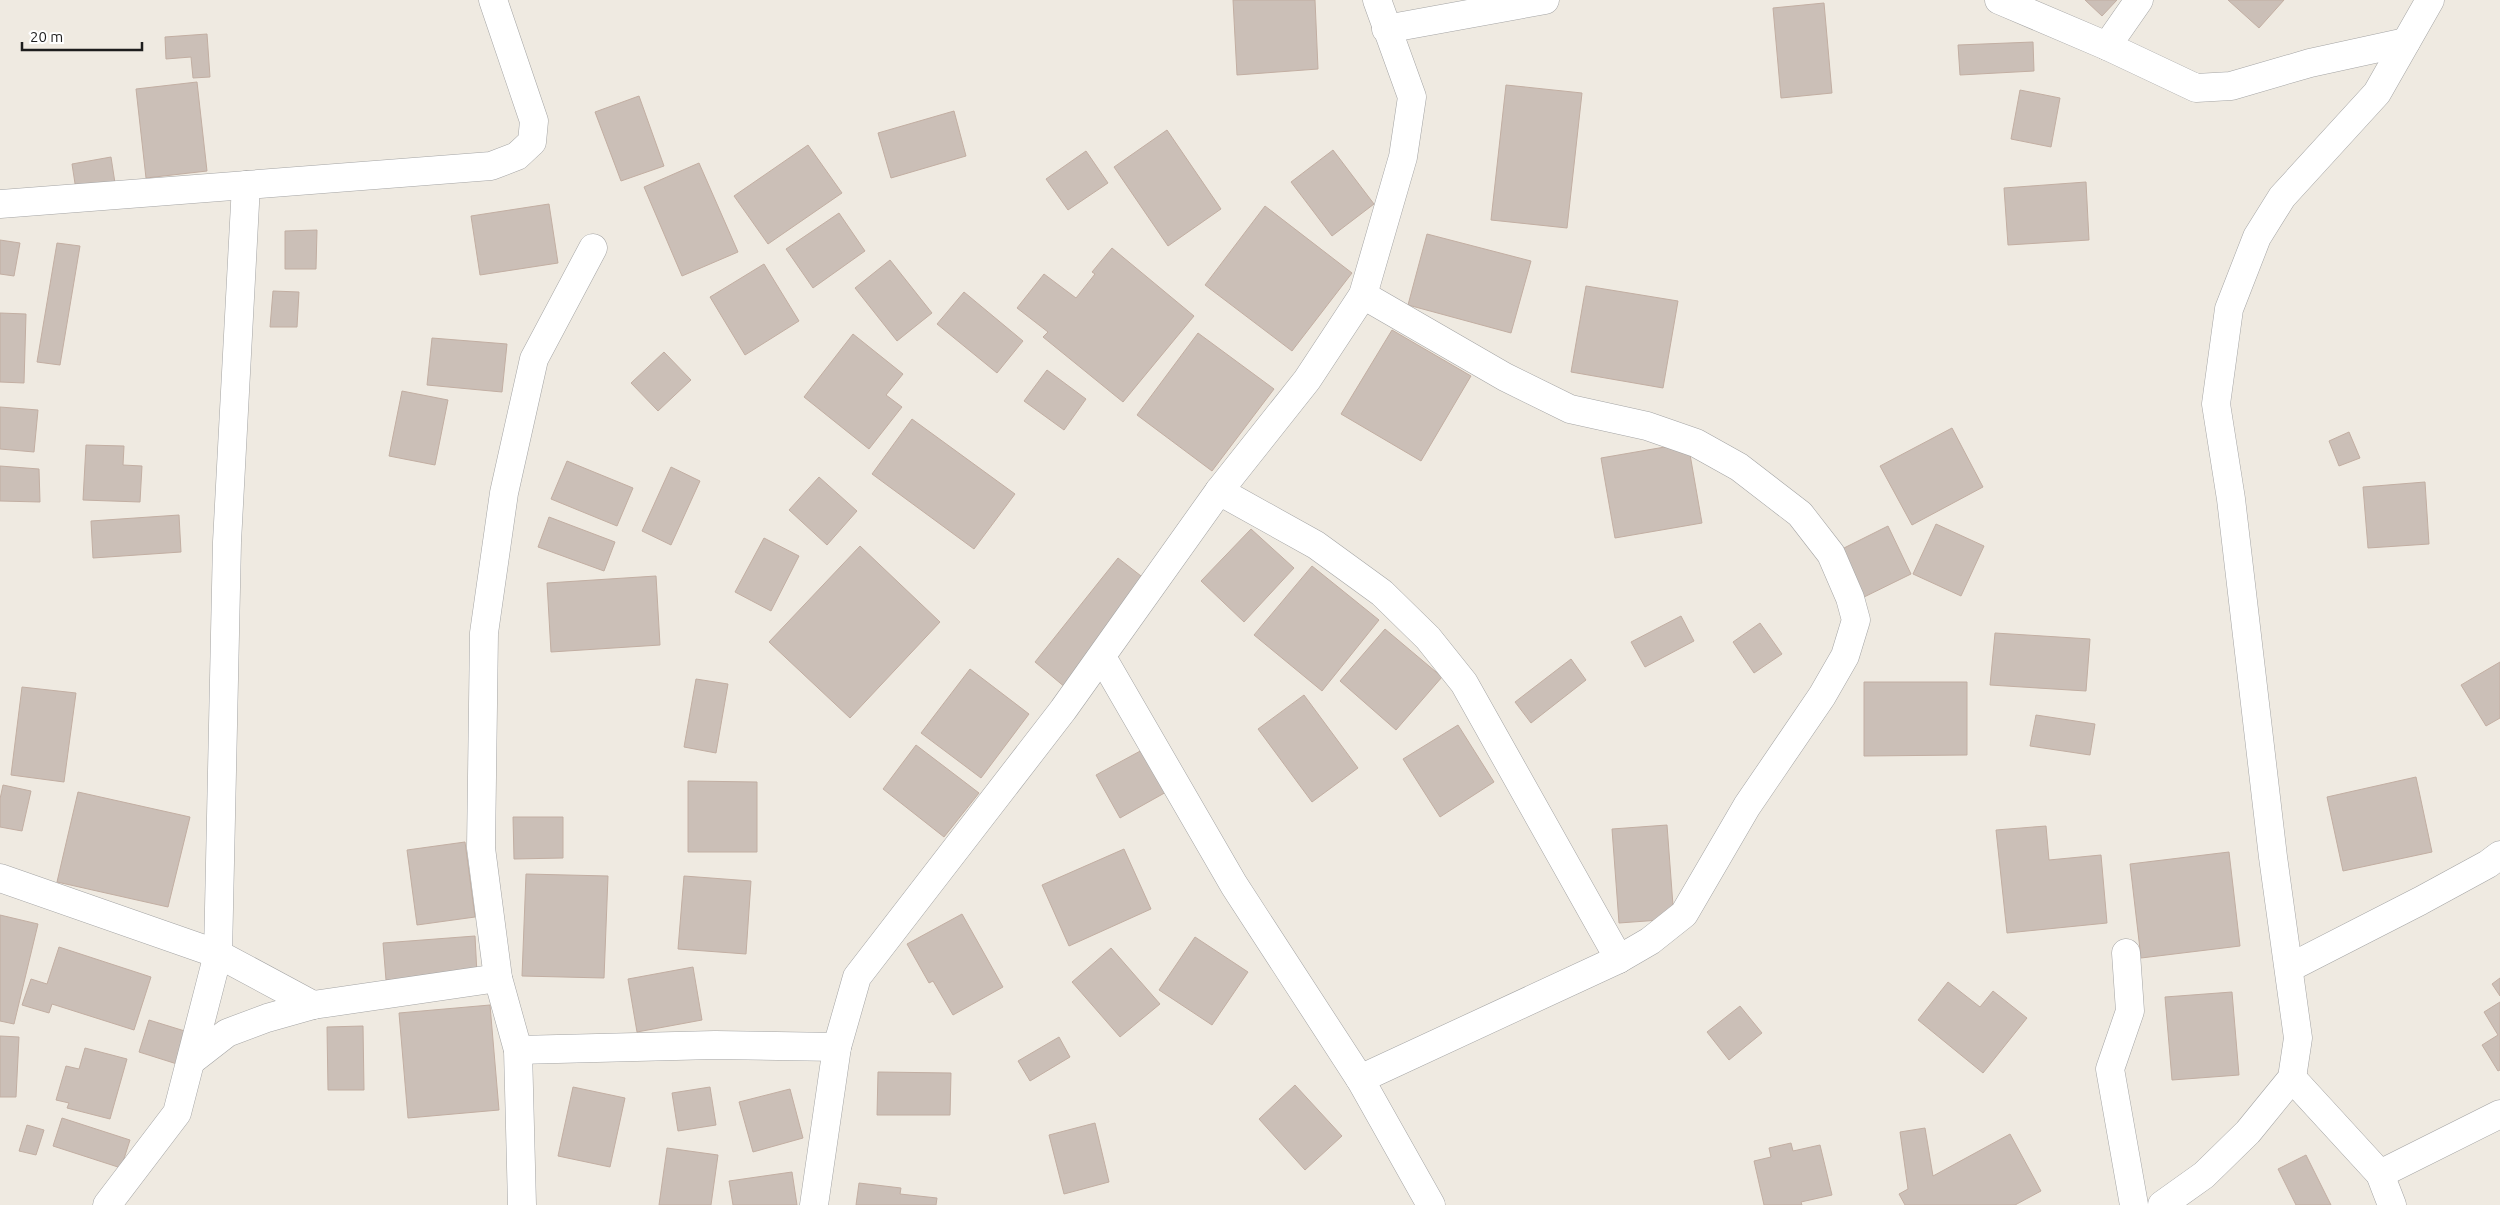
<svg xmlns="http://www.w3.org/2000/svg" width="2500" height="1205" viewBox="0 0 2500 1205" font-family="Ubuntu,sans-serif">
<style>
.building{fill:#cbbfb7;stroke:#c2aea2}
.lines{fill:none;stroke-linecap:round;stroke-linejoin:round}
.minor-casing{stroke:#a4a4a4;stroke-width:29}
.minor{stroke:#fff;stroke-width:28}
</style>
<rect width="100%" height="100%" fill="#efeae1"/>
<g class="building">
<path d="M 1233,0 L 1315,0 L 1318,69 L 1237,75 Z"/>
<path d="M 2085,0 L 2117,0 L 2102,16 Z"/>
<path d="M 2228,0 L 2284,0 L 2259,28 Z"/>
<path d="M 1824,3 L 1832,93 L 1781,98 L 1773,8 Z"/>
<path d="M 207,34 L 210,77 L 193,78 L 191,57 L 166,59 L 165,37 Z"/>
<path d="M 2033,42 L 2034,71 L 1960,75 L 1958,45 Z"/>
<path d="M 197,82 L 207,171 L 146,178 L 136,89 Z"/>
<path d="M 1506,85 L 1582,93 L 1567,228 L 1491,220 Z"/>
<path d="M 2020,90 L 2060,98 L 2051,147 L 2011,139 Z"/>
<path d="M 639,96 L 664,166 L 621,181 L 595,112 Z"/>
<path d="M 954,111 L 966,156 L 891,178 L 878,133 Z"/>
<path d="M 1167,130 L 1221,209 L 1168,246 L 1114,167 Z"/>
<path d="M 808,145 L 842,193 L 768,244 L 734,196 Z"/>
<path d="M 1333,150 L 1374,204 L 1332,236 L 1291,182 Z"/>
<path d="M 1086,151 L 1108,183 L 1068,210 L 1046,179 Z"/>
<path d="M 111,157 L 115,183 L 76,190 L 72,164 Z"/>
<path d="M 699,163 L 738,252 L 682,276 L 644,187 Z"/>
<path d="M 2086,182 L 2089,240 L 2008,245 L 2004,188 Z"/>
<path d="M 549,204 L 558,263 L 480,275 L 471,216 Z"/>
<path d="M 1265,206 L 1352,273 L 1292,351 L 1205,285 Z"/>
<path d="M 839,213 L 865,251 L 813,288 L 786,249 Z"/>
<path d="M 317,230 L 316,269 L 285,269 L 285,231 Z"/>
<path d="M 1427,234 L 1531,261 L 1511,333 L 1408,305 Z"/>
<path d="M 0,240 L 20,243 L 14,276 L 0,274 Z"/>
<path d="M 57,243 L 80,246 L 60,365 L 37,362 Z"/>
<path d="M 1112,248 L 1194,316 L 1123,402 L 1043,337 L 1048,332 L 1017,308 L 1044,274 L 1076,298 L 1095,274 L 1092,272 Z"/>
<path d="M 890,260 L 932,313 L 897,341 L 855,288 Z"/>
<path d="M 764,264 L 799,321 L 745,355 L 710,297 Z"/>
<path d="M 1586,286 L 1678,301 L 1663,388 L 1571,372 Z"/>
<path d="M 273,291 L 299,292 L 297,327 L 270,327 Z"/>
<path d="M 964,292 L 1023,341 L 997,373 L 937,324 Z"/>
<path d="M 0,313 L 26,314 L 24,383 L 0,382 Z"/>
<path d="M 1392,330 L 1471,376 L 1421,461 L 1341,414 Z"/>
<path d="M 1198,333 L 1274,389 L 1212,471 L 1137,415 Z"/>
<path d="M 853,334 L 903,374 L 886,395 L 902,407 L 869,449 L 804,397 Z"/>
<path d="M 432,338 L 507,344 L 502,392 L 427,385 Z"/>
<path d="M 664,352 L 691,380 L 658,411 L 631,383 Z"/>
<path d="M 1047,370 L 1086,399 L 1064,430 L 1024,401 Z"/>
<path d="M 402,391 L 448,400 L 435,465 L 389,456 Z"/>
<path d="M 0,407 L 38,410 L 34,452 L 0,449 Z"/>
<path d="M 912,419 L 1015,494 L 974,549 L 872,474 Z"/>
<path d="M 1952,428 L 1983,487 L 1912,525 L 1880,466 Z"/>
<path d="M 2349,432 L 2360,458 L 2339,466 L 2329,441 Z"/>
<path d="M 1688,443 L 1702,523 L 1615,538 L 1601,458 Z"/>
<path d="M 86,445 L 124,446 L 123,465 L 142,466 L 140,502 L 83,500 Z"/>
<path d="M 567,461 L 633,488 L 617,526 L 551,499 Z"/>
<path d="M 0,466 L 39,469 L 40,502 L 0,501 Z"/>
<path d="M 671,467 L 700,481 L 671,545 L 642,531 Z"/>
<path d="M 819,477 L 857,511 L 827,545 L 789,510 Z"/>
<path d="M 2425,482 L 2429,544 L 2368,548 L 2363,487 Z"/>
<path d="M 179,515 L 181,552 L 93,558 L 91,521 Z"/>
<path d="M 549,517 L 615,542 L 604,571 L 538,547 Z"/>
<path d="M 1936,524 L 1984,546 L 1961,596 L 1913,574 Z"/>
<path d="M 1888,526 L 1911,574 L 1858,600 L 1836,552 Z"/>
<path d="M 1251,529 L 1294,568 L 1244,622 L 1201,581 Z"/>
<path d="M 764,538 L 799,556 L 771,611 L 735,592 Z"/>
<path d="M 860,546 L 940,622 L 850,718 L 769,642 Z"/>
<path d="M 1118,558 L 1150,583 L 1066,688 L 1035,662 Z"/>
<path d="M 1312,566 L 1379,620 L 1322,691 L 1254,635 Z"/>
<path d="M 656,576 L 660,645 L 551,652 L 547,583 Z"/>
<path d="M 1681,616 L 1694,641 L 1645,667 L 1631,642 Z"/>
<path d="M 1760,623 L 1782,654 L 1754,673 L 1733,642 Z"/>
<path d="M 1385,629 L 1442,677 L 1396,730 L 1340,681 Z"/>
<path d="M 1995,633 L 2090,639 L 2086,691 L 1990,685 Z"/>
<path d="M 1571,659 L 1586,680 L 1531,723 L 1515,702 Z"/>
<path d="M 2500,662 L 2500,718 L 2486,726 L 2461,685 Z"/>
<path d="M 970,669 L 1029,714 L 981,778 L 921,733 Z"/>
<path d="M 696,679 L 728,684 L 716,753 L 684,747 Z"/>
<path d="M 1864,682 L 1967,682 L 1967,755 L 1864,756 Z"/>
<path d="M 22,687 L 76,693 L 64,782 L 11,775 Z"/>
<path d="M 1304,695 L 1358,768 L 1312,802 L 1258,729 Z"/>
<path d="M 2036,715 L 2095,724 L 2090,755 L 2030,746 Z"/>
<path d="M 1458,725 L 1494,782 L 1440,817 L 1403,759 Z"/>
<path d="M 916,745 L 979,793 L 944,837 L 883,789 Z"/>
<path d="M 1144,749 L 1168,791 L 1120,818 L 1096,775 Z"/>
<path d="M 2416,777 L 2432,852 L 2343,871 L 2327,797 Z"/>
<path d="M 688,781 L 757,782 L 757,852 L 688,852 Z"/>
<path d="M 3,785 L 31,791 L 22,831 L 0,827 L 0,799 Z"/>
<path d="M 78,792 L 190,817 L 168,907 L 57,882 Z"/>
<path d="M 513,817 L 563,817 L 563,858 L 514,859 Z"/>
<path d="M 1667,825 L 1674,919 L 1619,923 L 1612,829 Z"/>
<path d="M 2046,826 L 2049,860 L 2101,855 L 2107,923 L 2007,933 L 1996,830 Z"/>
<path d="M 465,842 L 475,917 L 417,925 L 407,850 Z"/>
<path d="M 1124,849 L 1151,909 L 1069,946 L 1042,885 Z"/>
<path d="M 2229,852 L 2240,946 L 2141,958 L 2130,864 Z"/>
<path d="M 526,874 L 608,876 L 604,978 L 522,976 Z"/>
<path d="M 684,876 L 751,881 L 746,954 L 678,949 Z"/>
<path d="M 962,914 L 1003,987 L 953,1015 L 933,981 L 929,983 L 907,944 Z"/>
<path d="M 0,915 L 38,924 L 14,1024 L 0,1021 Z"/>
<path d="M 475,936 L 477,974 L 386,980 L 383,943 Z"/>
<path d="M 1195,937 L 1248,972 L 1212,1025 L 1159,990 Z"/>
<path d="M 59,947 L 151,977 L 134,1030 L 52,1004 L 49,1013 L 22,1005 L 31,979 L 47,984 Z"/>
<path d="M 1111,948 L 1160,1004 L 1120,1037 L 1072,982 Z"/>
<path d="M 693,967 L 702,1020 L 637,1032 L 628,979 Z"/>
<path d="M 2500,978 L 2500,996 L 2492,984 Z"/>
<path d="M 1948,982 L 1980,1007 L 1993,991 L 2027,1018 L 1983,1073 L 1918,1020 Z"/>
<path d="M 2232,992 L 2239,1075 L 2172,1080 L 2165,997 Z"/>
<path d="M 2500,1002 L 2500,1070 L 2498,1071 L 2482,1045 L 2498,1035 L 2484,1012 Z"/>
<path d="M 490,1005 L 499,1110 L 408,1118 L 399,1013 Z"/>
<path d="M 1740,1006 L 1762,1033 L 1729,1060 L 1707,1032 Z"/>
<path d="M 149,1020 L 188,1032 L 177,1064 L 139,1052 Z"/>
<path d="M 363,1026 L 364,1090 L 328,1090 L 327,1027 Z"/>
<path d="M 0,1036 L 19,1037 L 16,1097 L 0,1097 Z"/>
<path d="M 1059,1037 L 1070,1057 L 1030,1081 L 1018,1061 Z"/>
<path d="M 85,1048 L 127,1059 L 110,1119 L 67,1108 L 69,1103 L 56,1100 L 66,1066 L 79,1069 Z"/>
<path d="M 878,1072 L 951,1073 L 950,1115 L 877,1115 Z"/>
<path d="M 1295,1085 L 1342,1136 L 1305,1170 L 1259,1119 Z"/>
<path d="M 573,1087 L 625,1098 L 610,1167 L 558,1156 Z"/>
<path d="M 710,1087 L 716,1125 L 678,1131 L 672,1093 Z"/>
<path d="M 790,1089 L 803,1138 L 753,1152 L 739,1102 Z"/>
<path d="M 62,1118 L 130,1140 L 121,1168 L 53,1146 Z"/>
<path d="M 1095,1123 L 1109,1182 L 1064,1194 L 1049,1135 Z"/>
<path d="M 27,1125 L 44,1130 L 36,1155 L 19,1151 Z"/>
<path d="M 1925,1128 L 1933,1176 L 2010,1134 L 2041,1191 L 2015,1205 L 1905,1205 L 1899,1194 L 1908,1189 L 1900,1132 Z"/>
<path d="M 1791,1143 L 1793,1151 L 1820,1145 L 1832,1195 L 1801,1202 L 1802,1205 L 1764,1205 L 1754,1161 L 1771,1157 L 1769,1148 Z"/>
<path d="M 667,1148 L 718,1155 L 711,1205 L 659,1205 Z"/>
<path d="M 2306,1155 L 2331,1205 L 2296,1205 L 2278,1169 Z"/>
<path d="M 792,1172 L 797,1205 L 733,1205 L 729,1181 Z"/>
<path d="M 859,1183 L 901,1188 L 900,1194 L 937,1198 L 936,1205 L 856,1205 Z"/>
</g>
<g class="lines">
<defs>
<g id="minor">
<path d="M 1999,0 L 2107,46 L 2196,88 L 2231,86 L 2310,63 L 2406,42"/>
<path d="M 1386,29 L 1545,0"/>
<path d="M 2107,46 L 2139,0"/>
<path d="M 0,204 L 491,166 L 517,156 L 532,142 L 534,121 L 493,0"/>
<path d="M 1219,491 L 1316,545 L 1382,593 L 1428,638 L 1464,683 L 1619,959"/>
<path d="M 1102,657 L 1234,885 L 1360,1079 L 1431,1205"/>
<path d="M 0,878 L 218,954 L 313,1005"/>
<path d="M 2126,953 L 2130,1011 L 2110,1069 L 2134,1205"/>
<path d="M 2289,968 L 2420,901 L 2488,864 L 2500,855"/>
<path d="M 518,1050 L 715,1045 L 837,1047"/>
<path d="M 191,1061 L 227,1033 L 267,1018 L 313,1005 L 498,978"/>
<path d="M 2292,1078 L 2380,1174 L 2392,1205"/>
<path d="M 1360,1079 L 1619,959 L 1650,941 L 1684,914 L 1747,806 L 1822,696 L 1845,656 L 1856,620 L 1850,598 L 1831,554 L 1800,514 L 1739,467 L 1696,443 L 1647,426 L 1570,409 L 1505,377 L 1363,295"/>
<path d="M 2380,1174 L 2500,1114"/>
<path d="M 107,1205 L 177,1113 L 218,954 L 227,542 L 246,185"/>
<path d="M 522,1205 L 518,1050 L 498,978 L 481,848 L 484,633 L 504,493 L 534,359 L 593,248"/>
<path d="M 814,1205 L 837,1047 L 857,977 L 1063,710 L 1219,491 L 1307,380 L 1363,295 L 1403,157 L 1412,97 L 1377,0"/>
<path d="M 2162,1205 L 2204,1175 L 2248,1132 L 2292,1078 L 2298,1038 L 2273,857 L 2231,499 L 2216,404 L 2229,309 L 2257,237 L 2282,197 L 2377,93 L 2430,0"/>
</g>
</defs>
<use href="#minor" class="minor-casing"/>
<use href="#minor" class="minor"/>
</g>
<path d="M22 42v8h120v-8" fill="none" stroke="#1d1d1d" stroke-width="2.5"/>
<text x="30" y="42" font-size="15" fill="#1d1d1d" stroke="#ffffff" stroke-width="4" paint-order="stroke">20 m</text>
</svg>
